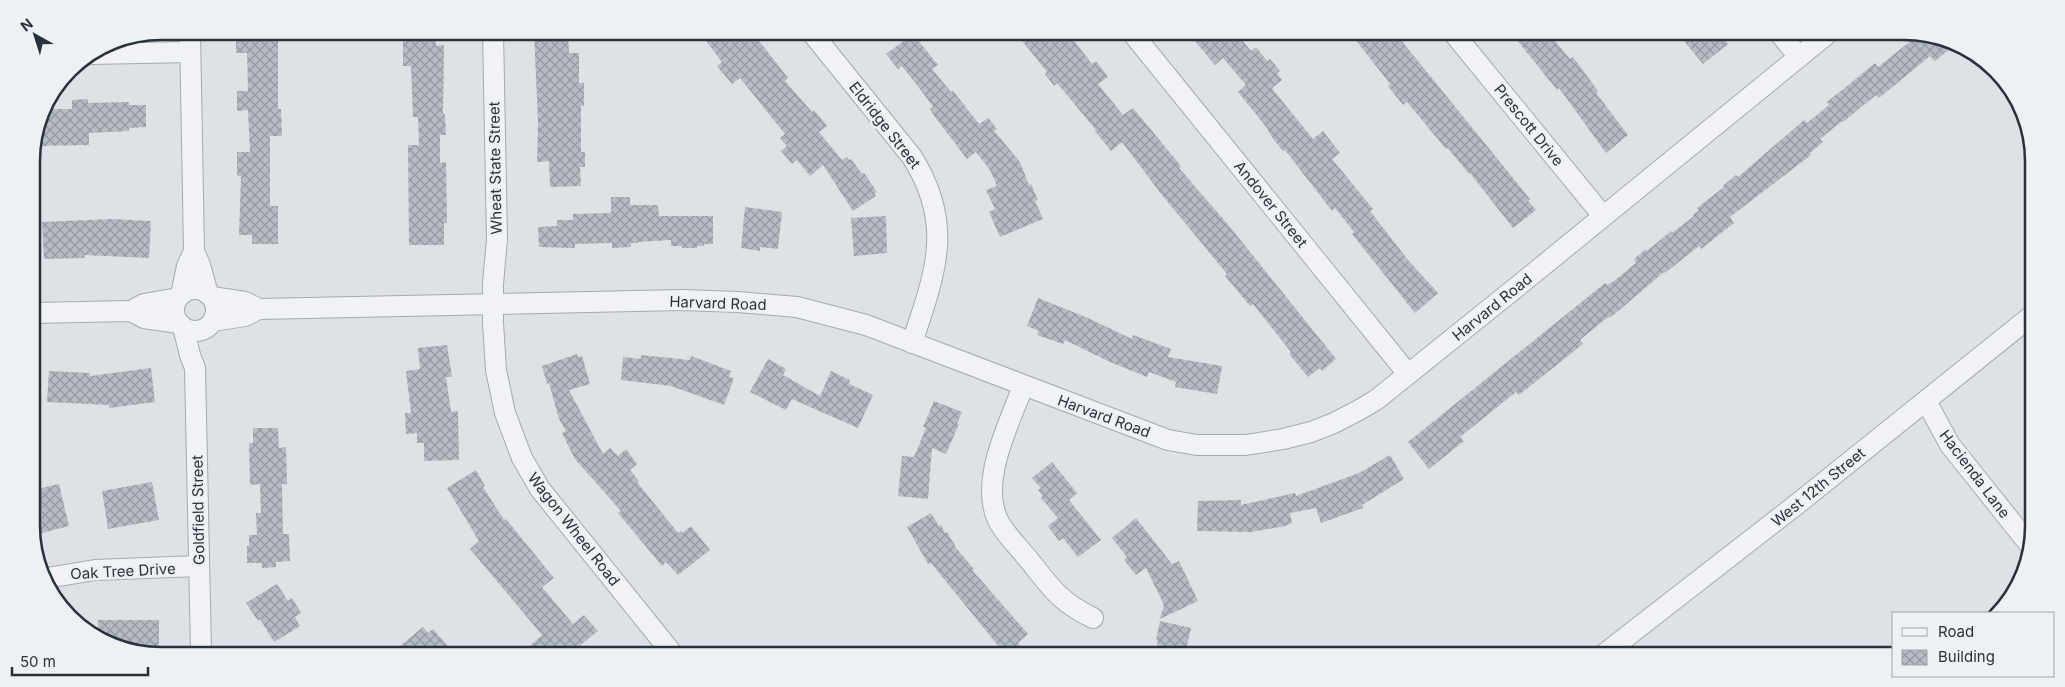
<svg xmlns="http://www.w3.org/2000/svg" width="2065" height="687" viewBox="0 0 2065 687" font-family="Inter,sans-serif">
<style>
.building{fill:url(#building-cross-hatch)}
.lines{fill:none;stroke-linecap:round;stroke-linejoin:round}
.minor-casing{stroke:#a4aaaf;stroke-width:22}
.minor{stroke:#f0f2f5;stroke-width:20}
.labels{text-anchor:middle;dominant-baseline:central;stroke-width:5;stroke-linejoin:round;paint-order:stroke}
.street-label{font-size:15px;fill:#29323b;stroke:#edf1f4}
.rim{fill:none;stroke:#29323b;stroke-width:2.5}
</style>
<defs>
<pattern id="building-cross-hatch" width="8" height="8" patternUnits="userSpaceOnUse" patternTransform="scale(1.25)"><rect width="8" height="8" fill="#b6bcc2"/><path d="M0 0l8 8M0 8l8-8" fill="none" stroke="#94999f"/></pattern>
</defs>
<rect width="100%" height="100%" fill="#dee2e6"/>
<g class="building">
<path d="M 236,32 L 278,32 L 278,109 L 281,109 L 282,136 L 270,136 L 270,206 L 278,206 L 278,244 L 252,244 L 252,235 L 239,235 L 241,176 L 237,176 L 237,152 L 250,152 L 248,110 L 237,111 L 237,91 L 248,91 L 247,53 L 236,53 Z"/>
<path d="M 403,32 L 436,32 L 436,46 L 444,45 L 443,114 L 445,114 L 446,135 L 440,135 L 440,163 L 446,162 L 447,223 L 444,223 L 444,245 L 409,245 L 408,145 L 419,145 L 418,117 L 413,117 L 411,66 L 403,66 Z"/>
<path d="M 534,32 L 568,32 L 569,53 L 579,53 L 579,83 L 584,83 L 584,106 L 581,106 L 581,152 L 585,152 L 585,167 L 580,167 L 581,186 L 550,187 L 549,161 L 537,162 L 538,123 Z"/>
<path d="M 717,33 L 753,33 L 788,78 L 785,81 L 812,112 L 814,110 L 827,126 L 819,132 L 842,160 L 847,157 L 849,160 L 851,159 L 862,174 L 864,173 L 877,192 L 874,194 L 876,196 L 853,211 L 823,165 L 810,176 L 797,160 L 792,164 L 781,151 L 787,146 L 780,138 L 785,134 L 740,78 L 732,84 L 717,66 L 722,62 L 706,41 Z"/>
<path d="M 1016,33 L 1069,34 L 1092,64 L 1096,61 L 1108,77 L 1098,84 L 1123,115 L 1133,108 L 1181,166 L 1179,168 L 1230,227 L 1336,359 L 1322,371 L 1320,368 L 1308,377 L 1289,354 L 1291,352 L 1253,304 L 1250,306 L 1225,276 L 1227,274 L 1162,195 L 1122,142 L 1111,151 L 1095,131 L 1096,130 L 1057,83 L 1054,86 L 1045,74 L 1047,72 Z"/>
<path d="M 913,34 L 938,65 L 932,69 L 951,92 L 953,91 L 979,124 L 988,118 L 997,129 L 994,131 L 1020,162 L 1029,185 L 1031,184 L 1038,200 L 1035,201 L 1043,219 L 1000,237 L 989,212 L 995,209 L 986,190 L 997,186 L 990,170 L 976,152 L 967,159 L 935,117 L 930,109 L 933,107 L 923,93 L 902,66 L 898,69 L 886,54 Z"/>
<path d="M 1189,34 L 1237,34 L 1251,51 L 1256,47 L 1267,61 L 1270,59 L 1280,71 L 1277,73 L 1282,80 L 1272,88 L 1274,91 L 1313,139 L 1323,131 L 1340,153 L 1332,159 L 1373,209 L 1370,211 L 1408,260 L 1438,293 L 1415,313 L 1352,234 L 1354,232 L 1335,208 L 1332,211 L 1285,150 L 1283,151 L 1271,136 L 1267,128 L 1238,92 L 1246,85 L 1223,58 L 1215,65 Z"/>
<path d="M 1351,34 L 1396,34 L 1530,199 L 1528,201 L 1536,210 L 1513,228 L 1470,173 L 1469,174 L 1448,148 L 1446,149 L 1407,102 L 1403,105 L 1388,86 L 1390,84 Z"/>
<path d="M 1513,35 L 1550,35 L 1570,59 L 1573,57 L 1598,91 L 1596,93 L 1628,135 L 1606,153 L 1559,88 L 1557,90 Z"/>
<path d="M 1679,35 L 1721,35 L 1728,44 L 1703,64 Z"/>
<path d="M 1917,36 L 1938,36 L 1954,46 L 1935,61 L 1930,56 L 1879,98 L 1876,95 L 1843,122 L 1842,121 L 1820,139 L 1823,142 L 1810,153 L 1811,155 L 1730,217 L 1734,223 L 1701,249 L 1699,246 L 1665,273 L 1664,272 L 1610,318 L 1608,317 L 1580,340 L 1583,344 L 1519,395 L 1516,392 L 1460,437 L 1464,441 L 1429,469 L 1408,442 L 1605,283 L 1607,285 L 1614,281 L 1636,263 L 1634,259 L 1646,249 L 1647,251 L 1671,231 L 1672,233 L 1694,216 L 1693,215 L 1699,210 L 1697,208 L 1724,187 L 1723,186 L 1736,175 L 1738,177 L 1804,120 L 1807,123 L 1829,105 L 1827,102 L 1852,82 L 1875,63 L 1878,67 Z"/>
<path d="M 88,99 L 88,103 L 129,102 L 129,105 L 146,105 L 146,127 L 129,128 L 129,131 L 89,133 L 89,145 L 38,146 L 37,128 L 43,109 L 72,109 L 72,100 Z"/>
<path d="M 611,197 L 630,197 L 630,205 L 657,205 L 658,207 L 659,216 L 713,216 L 713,244 L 704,244 L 704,246 L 697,246 L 697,248 L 682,248 L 682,246 L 671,246 L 671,240 L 638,242 L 638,243 L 631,243 L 631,247 L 612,248 L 612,243 L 575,244 L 575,248 L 539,247 L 538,227 L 557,226 L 557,220 L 573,220 L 573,214 L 611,213 Z"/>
<path d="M 745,207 L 782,212 L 778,249 L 760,247 L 760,251 L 741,248 Z"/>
<path d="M 886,216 L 887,253 L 854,256 L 851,218 Z"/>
<path d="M 111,219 L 151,221 L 149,258 L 84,255 L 85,258 L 44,259 L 42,222 Z"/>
<path d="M 1038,298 L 1088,318 L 1132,339 L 1133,335 L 1171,349 L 1168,357 L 1222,366 L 1217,394 L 1175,387 L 1176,382 L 1149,372 L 1147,377 L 1110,362 L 1065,340 L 1063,344 L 1037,335 L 1039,331 L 1027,326 Z"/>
<path d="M 447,345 L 452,377 L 446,377 L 451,412 L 458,411 L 459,460 L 424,461 L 424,443 L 417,443 L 417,433 L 406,434 L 405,413 L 411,413 L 406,371 L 420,369 L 418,348 Z"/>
<path d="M 577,354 L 578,357 L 582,356 L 590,384 L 569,390 L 603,454 L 610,448 L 618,456 L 626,449 L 637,464 L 630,470 L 639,481 L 637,482 L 678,533 L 681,531 L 682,533 L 691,526 L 710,550 L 678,575 L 666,562 L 662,566 L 618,513 L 621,511 L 575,459 L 562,433 L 566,431 L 559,419 L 549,383 L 547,384 L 542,366 Z"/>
<path d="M 641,355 L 690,360 L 691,356 L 731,371 L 729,377 L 734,378 L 724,405 L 671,386 L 621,380 L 623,357 L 641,359 Z"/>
<path d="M 768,359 L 786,369 L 783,375 L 820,396 L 831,371 L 850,380 L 849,384 L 873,395 L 858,428 L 792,399 L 786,410 L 750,392 Z"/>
<path d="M 151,368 L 155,402 L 109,408 L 109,405 L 47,402 L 49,371 L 90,373 L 90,376 Z"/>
<path d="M 934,401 L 962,412 L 957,424 L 959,424 L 946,454 L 932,448 L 928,499 L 898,496 L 902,456 L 914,457 L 926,428 L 923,427 Z"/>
<path d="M 253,428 L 278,428 L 279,448 L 286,447 L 287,484 L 282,484 L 283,534 L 289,534 L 290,561 L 276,562 L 276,567 L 262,568 L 262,563 L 247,563 L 247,546 L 249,546 L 249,535 L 257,535 L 256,513 L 261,513 L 260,484 L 250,485 L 249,443 L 253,443 Z"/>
<path d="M 1390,455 L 1404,479 L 1362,505 L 1363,508 L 1321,523 L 1316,508 L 1290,513 L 1292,523 L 1285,526 L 1251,532 L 1197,531 L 1198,501 L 1241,500 L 1241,505 L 1295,493 L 1296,496 L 1359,473 Z"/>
<path d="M 1052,462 L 1077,493 L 1069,500 L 1101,540 L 1078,557 L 1063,538 L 1059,541 L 1048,526 L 1058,518 L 1041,498 L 1043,496 L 1038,490 L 1041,488 L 1032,478 Z"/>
<path d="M 476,470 L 485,486 L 483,487 L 504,520 L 506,519 L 554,578 L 542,587 L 573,624 L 584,615 L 598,631 L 572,652 L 523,652 L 542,635 L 470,549 L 479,541 L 447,488 Z"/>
<path d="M 152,482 L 159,520 L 108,529 L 102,491 Z"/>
<path d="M 59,484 L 69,526 L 34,535 L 33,490 Z"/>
<path d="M 931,513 L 939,526 L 941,525 L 945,533 L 947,532 L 957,549 L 974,569 L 972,570 L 1028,634 L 1018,643 L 1026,653 L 1004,653 L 931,563 L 928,564 L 907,527 Z"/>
<path d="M 1136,518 L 1172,564 L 1179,561 L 1198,601 L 1160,619 L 1164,605 L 1146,568 L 1136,575 L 1124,560 L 1127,557 L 1112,538 Z"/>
<path d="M 277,584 L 288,601 L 292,598 L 301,613 L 295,617 L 300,626 L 274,642 L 260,619 L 258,621 L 246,603 Z"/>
<path d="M 98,620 L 159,620 L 159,651 L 127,651 L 98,633 Z"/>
<path d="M 1160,621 L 1191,628 L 1185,654 L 1157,654 L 1158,650 L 1156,649 L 1158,640 L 1156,640 Z"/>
<path d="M 423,627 L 428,633 L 433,629 L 453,652 L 393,652 Z"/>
</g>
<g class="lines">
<defs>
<g id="minor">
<path d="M 190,31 L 194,251 L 200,265 L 208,294"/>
<path d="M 493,32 L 497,239 L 493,284 L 493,323 L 496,370 L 505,413 L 522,458 L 540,489 L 672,653"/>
<path d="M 812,33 L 912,157 C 955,225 935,273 912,343"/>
<path d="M 1133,34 L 1408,374"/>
<path d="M 1455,35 L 1603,216"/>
<path d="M 1781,35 L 1799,57"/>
<path d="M 92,54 L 190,52"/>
<circle cx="195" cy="310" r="21"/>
<path d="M 181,295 L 187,266 L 194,251"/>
<path d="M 212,297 L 245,302 L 259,309 L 682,300 L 738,302 L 797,307 L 866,325 L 1168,440 L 1197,445 L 1246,445 L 1283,439 L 1311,432 L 1334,423 L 1359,410 L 1376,400 L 1518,286 L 1826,35"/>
<path d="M 131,311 L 144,304 L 178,298"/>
<path d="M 32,313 L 131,311 L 144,318 L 179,323"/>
<path d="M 213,321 L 245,316 L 259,309"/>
<path d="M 183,327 L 190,355 L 195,368 L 201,651"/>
<path d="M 1023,386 C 1009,425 977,484 1000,524 C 1008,537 1020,549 1029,560 C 1052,589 1060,602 1093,618"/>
<path d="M 1926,401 L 1950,445 L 2029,544"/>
<path d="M 47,578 L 95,570 L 199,566"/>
<path d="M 1603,655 L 1801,501 L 2030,317"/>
</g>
</defs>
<use href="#minor" class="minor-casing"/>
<use href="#minor" class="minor"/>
</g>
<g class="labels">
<g class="street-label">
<text transform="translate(885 125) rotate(52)">Eldridge Street</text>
<text transform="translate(1529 125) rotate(51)">Prescott Drive</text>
<text transform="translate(495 168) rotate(-91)">Wheat State Street</text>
<text transform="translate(1271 204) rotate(51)">Andover Street</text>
<text transform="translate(718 303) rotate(2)">Harvard Road</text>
<text transform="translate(1492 307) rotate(-39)">Harvard Road</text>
<text transform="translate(1104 416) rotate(20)">Harvard Road</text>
<text transform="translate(1975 474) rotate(53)">Hacienda Lane</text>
<text transform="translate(1818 487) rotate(-39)">West 12th Street</text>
<text transform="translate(198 510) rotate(-91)">Goldfield Street</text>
<text transform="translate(574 529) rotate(52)">Wagon Wheel Road</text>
<text transform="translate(123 571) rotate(-3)">Oak Tree Drive</text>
</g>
</g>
<path d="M0 0H2065V687H0ZM161 40H1904A121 121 0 0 1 2025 161V526A121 121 0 0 1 1904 647H161A121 121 0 0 1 40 526V161A121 121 0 0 1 161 40Z" fill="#edf1f4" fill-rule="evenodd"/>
<path class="rim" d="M161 40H1904A121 121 0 0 1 2025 161V526A121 121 0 0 1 1904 647H161A121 121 0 0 1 40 526V161A121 121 0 0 1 161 40Z"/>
<rect x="1892" y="612" width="162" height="65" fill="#edf1f4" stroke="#9fa5aa"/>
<rect x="1902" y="628" width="25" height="8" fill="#f0f2f5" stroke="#9fa5aa"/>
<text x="1938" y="637" font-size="15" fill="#29323b">Road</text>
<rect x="1902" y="650" width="25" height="15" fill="url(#building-cross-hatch)" stroke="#9fa5aa"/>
<text x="1938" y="662" font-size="15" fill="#29323b">Building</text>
<g transform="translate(35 35) rotate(321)" stroke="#edf1f4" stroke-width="4" paint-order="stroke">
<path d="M0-4L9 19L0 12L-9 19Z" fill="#29323b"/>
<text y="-8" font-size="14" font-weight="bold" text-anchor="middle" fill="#29323b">N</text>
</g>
<path d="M12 667v8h136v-8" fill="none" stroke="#29323b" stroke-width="2.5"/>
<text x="20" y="667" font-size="15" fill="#29323b" stroke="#edf1f4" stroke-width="4" paint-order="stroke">50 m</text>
</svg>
